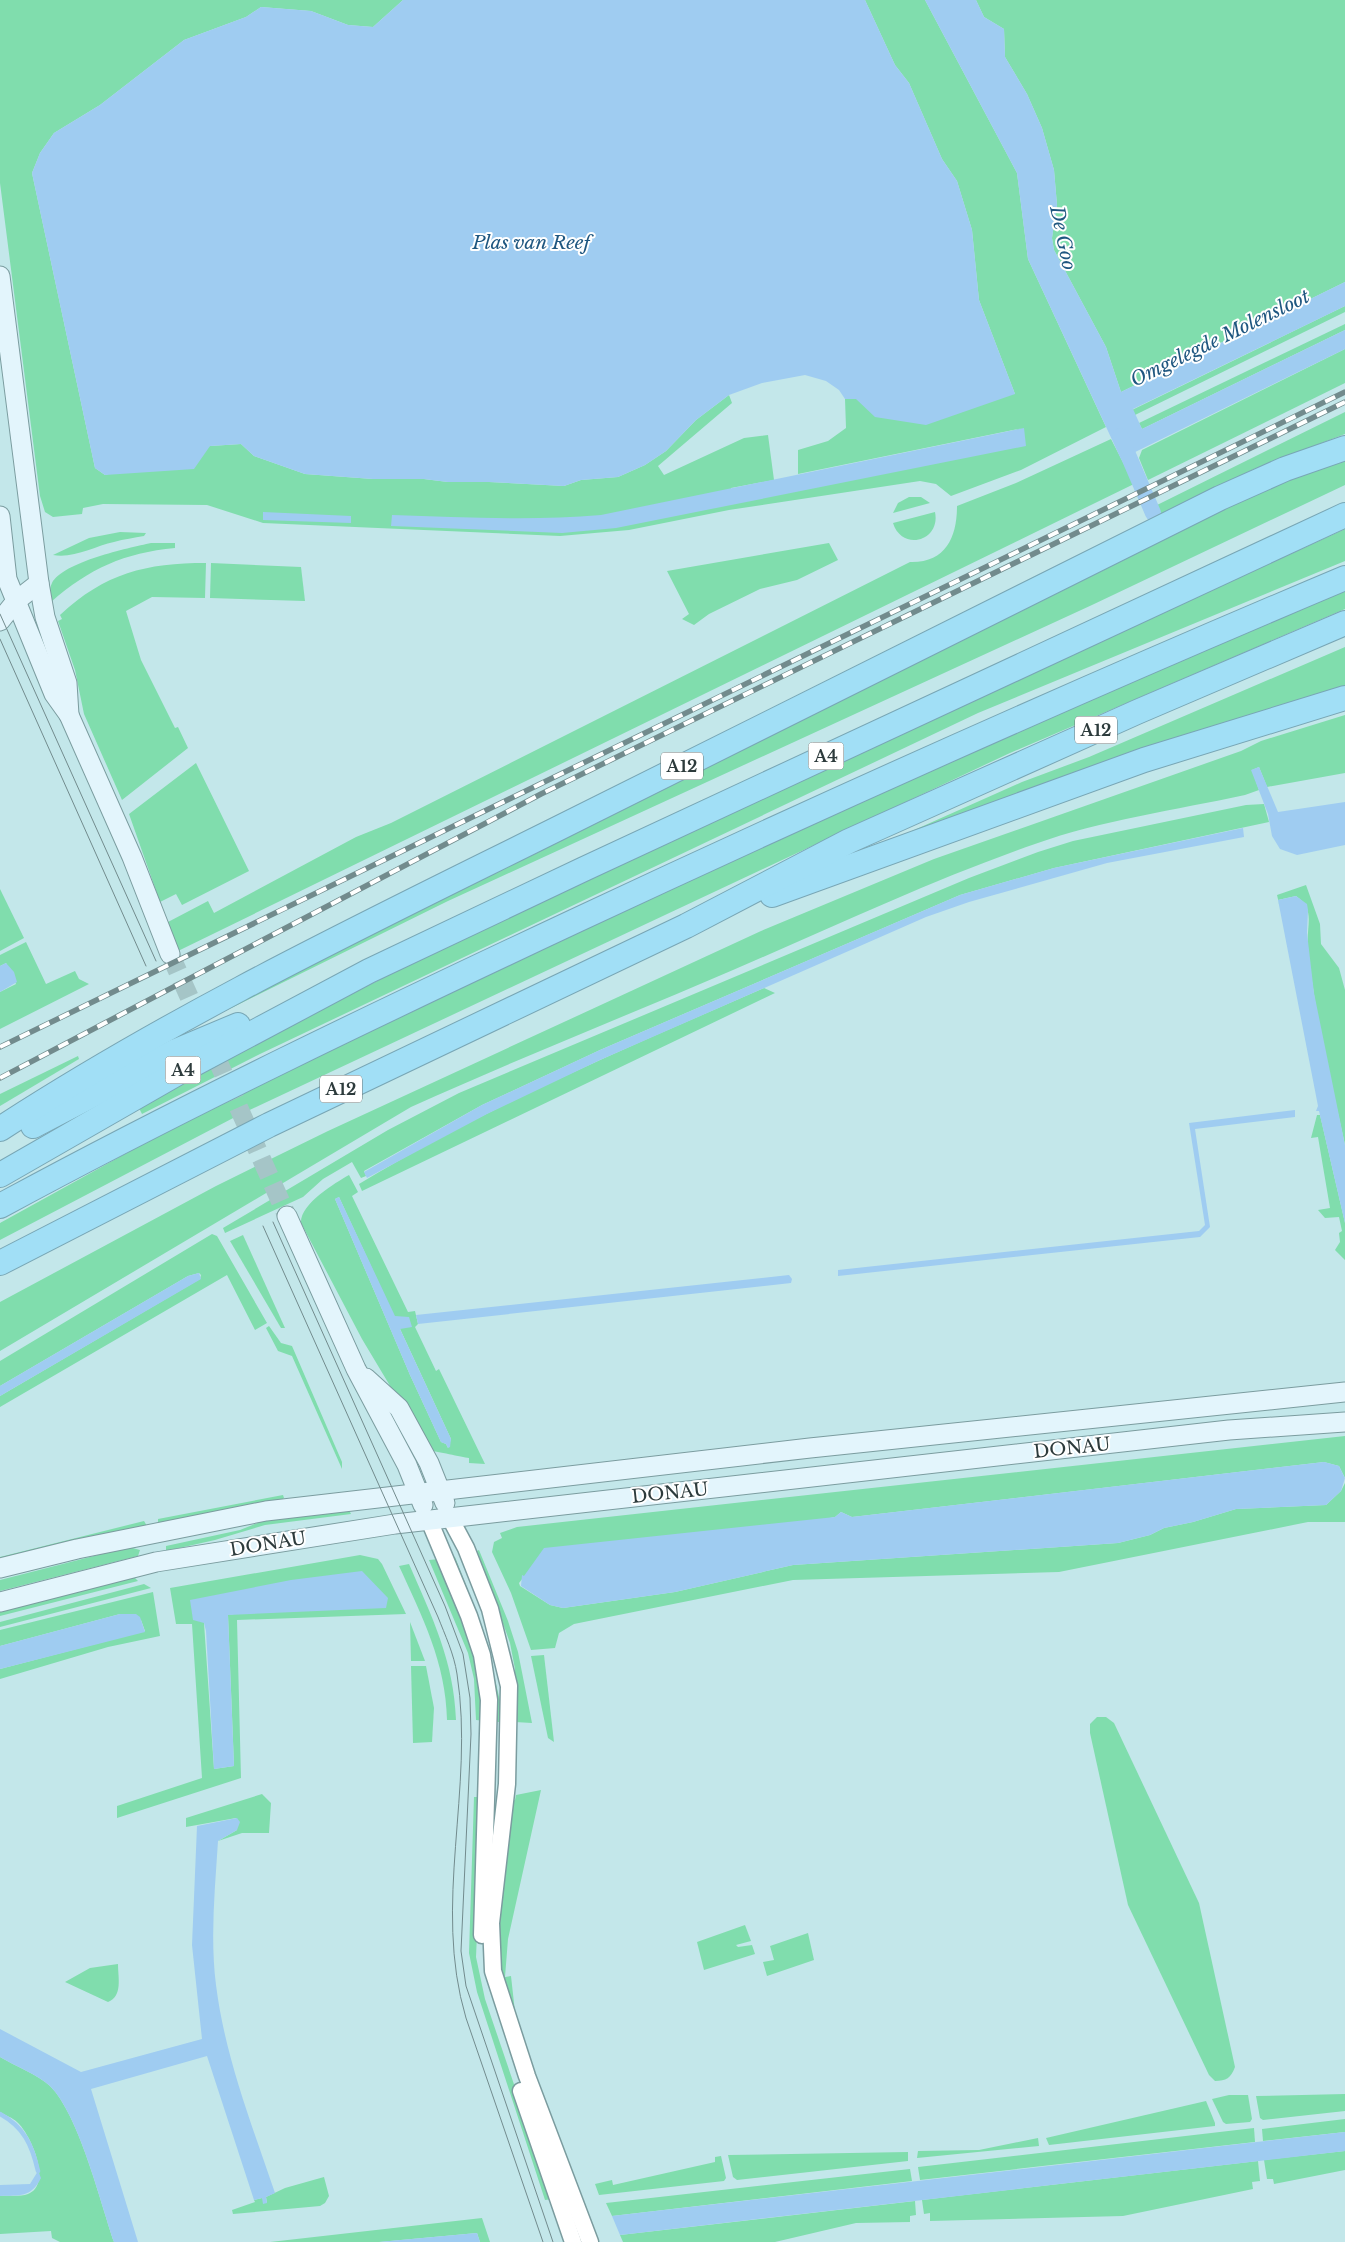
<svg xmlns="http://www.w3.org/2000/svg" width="1345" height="2242" viewBox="0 0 1345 2242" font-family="'Libre Baskerville',serif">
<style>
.green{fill:#80ddad;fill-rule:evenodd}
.water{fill:#9fccf1}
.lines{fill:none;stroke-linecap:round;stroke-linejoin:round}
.stream{stroke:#9fccf1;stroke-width:4.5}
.canal{stroke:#9fccf1;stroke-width:16}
.secondary-tunnel{stroke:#a5c5c7;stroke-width:19;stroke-dasharray:19 9;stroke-linecap:butt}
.tertiary-casing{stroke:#7b9c9f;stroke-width:19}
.secondary-casing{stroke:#7b9c9f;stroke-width:21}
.motorway-casing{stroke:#78a6b5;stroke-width:26}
.tertiary{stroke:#fff;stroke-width:16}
.secondary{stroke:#e3f5fc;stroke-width:19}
.motorway{stroke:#a1dff6;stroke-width:24}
.tram{stroke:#728b8d;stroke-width:1}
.rail-casing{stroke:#728b8d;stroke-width:5.5}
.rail{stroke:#fff;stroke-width:4;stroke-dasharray:11;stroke-linecap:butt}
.labels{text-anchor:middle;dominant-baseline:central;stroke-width:4;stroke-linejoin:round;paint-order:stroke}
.shield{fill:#fff;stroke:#6c7676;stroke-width:1}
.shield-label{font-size:16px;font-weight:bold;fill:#2d3b3c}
.street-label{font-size:18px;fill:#2d3b3c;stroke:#fff}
.water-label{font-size:19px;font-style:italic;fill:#1f5780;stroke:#fff}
</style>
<rect width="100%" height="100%" fill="#c3e7ea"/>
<g class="green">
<path d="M 0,0 L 403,0 L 373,27 L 348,25 L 311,11 L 261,7 L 246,17 L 184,40 L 100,105 L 54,133 L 40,153 L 32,173 L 95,468 L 105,475 L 210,446 L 241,444 L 254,456 L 305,474 L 373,479 L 424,479 L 448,482 L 489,482 L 564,486 L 581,480 L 618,477 L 645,465 L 666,451 L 696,420 L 729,395 L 732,403 L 658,466 L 664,475 L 744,438 L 768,435 L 774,480 L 731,488 L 731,504 L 1023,428 L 798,474 L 798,450 L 828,441 L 846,428 L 845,399 L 1015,394 L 979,300 L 972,230 L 957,181 L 942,159 L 909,83 L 895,65 L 865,0 L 925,0 L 1017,173 L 1028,259 L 1106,427 L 1021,470 L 951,496 L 936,484 L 920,481 L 729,510 L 629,530 L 560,536 L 263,523 L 207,505 L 103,504 L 83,508 L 82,514 L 53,517 L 45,512 L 40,496 L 0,183 Z"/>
<path d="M 976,0 L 1345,0 L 1345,282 L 1121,392 L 1106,347 L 1054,250 L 1052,238 L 1057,205 L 1054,170 L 1042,128 L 1027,94 L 1005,57 L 1004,29 L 984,17 Z"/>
<path d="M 1345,306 L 1345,312 L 1135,415 L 1132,410 Z"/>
<path d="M 1345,324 L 1345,330 L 1142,429 L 1139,423 Z"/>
<path d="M 1345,349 L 1345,383 L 1148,480 L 1139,458 L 1142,450 Z"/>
<path d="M 1345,412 L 1345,434 L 1254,469 L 1155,517 L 1151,508 Z"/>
<path d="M 1111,439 L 1134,484 L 178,951 L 168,922 L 208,901 L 214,913 L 356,837 L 391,823 L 910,562 C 946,563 957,537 957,506 L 1016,483 Z"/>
<path d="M 1345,455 L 1345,485 L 1092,605 L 448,901 L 203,1022 L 493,867 L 1046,589 Z"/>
<path d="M 909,497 L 921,497 L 930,503 L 893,513 L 898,503 Z"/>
<path d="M 935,512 C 941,541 902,552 893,523 Z"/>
<path d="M 1345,529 L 1345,561 L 978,713 L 260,1054 L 142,1114 L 138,1106 L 231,1055 L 490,924 L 1012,677 L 1193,599 Z"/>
<path d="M 120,532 L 146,533 L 144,536 C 134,538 124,539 114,542 C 95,546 73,559 53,555 L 89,538 Z"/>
<path d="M 151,543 L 175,543 L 175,548 C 124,553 90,568 51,602 C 50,596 49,589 52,583 C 63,562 128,548 151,543 Z"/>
<path d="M 829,543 L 838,560 L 797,580 L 760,589 L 709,614 L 694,625 L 682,619 L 689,614 L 667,571 Z"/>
<path d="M 206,563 L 205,598 L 152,597 L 126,611 L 141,660 L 175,728 L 178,727 L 188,748 L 122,800 L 84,714 L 75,670 L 58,621 L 62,619 L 60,615 C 105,573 146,563 206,563 Z"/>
<path d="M 211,563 L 301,567 L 305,601 L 210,598 Z"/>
<path d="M 1345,585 L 1345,609 L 1010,753 L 237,1116 L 0,1240 L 0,1223 L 201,1112 L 608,916 L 1002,734 Z"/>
<path d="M 1345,647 L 1345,686 L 1239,719 L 903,835 L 1022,782 L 1089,757 Z"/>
<path d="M 1345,715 L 1345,773 L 1267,787 L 1259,767 L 1252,770 L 1259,790 L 1245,795 C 1176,810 1102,820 1035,844 C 932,880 833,927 733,970 C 626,1016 517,1059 411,1107 L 0,1351 L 0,1302 L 216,1186 L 328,1131 L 761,931 L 934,859 L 1241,751 L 1261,741 Z"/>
<path d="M 196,763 L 249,871 L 182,905 L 176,894 L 160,902 L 129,814 Z"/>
<path d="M 1264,804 L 1269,822 L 1054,868 L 960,895 L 600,1050 L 482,1105 L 364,1171 L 366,1176 L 361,1178 L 352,1162 L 323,1179 L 303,1197 L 225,1233 L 223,1228 L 388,1130 L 459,1093 L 969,878 L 1038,852 L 1073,841 L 1246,805 Z"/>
<path d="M 1306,885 L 1320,924 L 1321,944 L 1339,968 L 1345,990 L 1345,1145 C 1331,1080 1314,1013 1308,947 C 1306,924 1316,910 1296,896 L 1278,900 L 1280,908 L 1277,895 Z"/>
<path d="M 0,889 L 24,938 L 0,951 Z"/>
<path d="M 26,942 L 46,984 L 75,971 L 79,979 L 89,984 L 0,1029 L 0,992 L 16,984 L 6,963 L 0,966 L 0,955 Z"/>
<path d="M 764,988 L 775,993 L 362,1191 L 359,1184 C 487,1106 627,1048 764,988 Z"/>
<path d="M 78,1056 L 79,1059 L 0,1106 L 0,1094 Z"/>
<path d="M 1317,1115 L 1320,1115 L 1345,1223 L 1345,1260 L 1335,1250 L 1340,1242 L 1339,1233 L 1342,1231 L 1339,1217 L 1325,1218 L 1318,1210 L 1330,1208 L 1318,1137 L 1311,1138 Z"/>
<path d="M 349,1175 L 358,1192 L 352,1196 L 408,1312 L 415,1311 L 418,1324 L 415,1327 L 436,1371 L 439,1369 L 485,1464 L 469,1463 L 469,1458 C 461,1457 433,1450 429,1451 L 362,1339 L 301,1223 C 300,1204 335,1183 349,1175 ZM 339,1197 L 451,1439 L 448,1448 L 446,1444 L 441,1442 L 410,1375 L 335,1199 Z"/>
<path d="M 212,1234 L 217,1236 L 267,1323 L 255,1330 L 227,1275 L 0,1407 L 0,1396 L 200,1279 L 201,1275 L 199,1273 L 188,1276 L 0,1386 L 0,1361 Z"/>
<path d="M 243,1235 L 285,1328 L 281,1328 L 230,1241 Z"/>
<path d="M 269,1326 L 281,1343 L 292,1346 L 342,1462 L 342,1469 L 292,1356 L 278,1351 L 266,1328 Z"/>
<path d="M 1345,1436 L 1345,1478 L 1339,1466 L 1324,1462 L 852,1517 L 841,1512 L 835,1517 L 523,1578 L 519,1583 L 520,1586 L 550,1605 L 563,1608 L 675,1592 L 793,1565 L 1118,1543 L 1150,1535 L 1164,1528 L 1193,1522 L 1236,1509 L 1326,1505 L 1341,1491 L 1345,1483 L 1345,1522 L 1308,1522 L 1059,1572 L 793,1580 L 574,1624 L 559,1633 L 555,1648 L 531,1650 L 511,1593 L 492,1552 L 494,1542 L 502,1538 L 500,1533 L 517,1527 Z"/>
<path d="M 283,1495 L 284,1498 L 280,1501 L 158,1524 L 158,1519 Z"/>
<path d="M 349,1510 L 351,1514 L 265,1525 L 215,1540 L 166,1551 L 166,1546 L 240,1530 L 270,1518 Z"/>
<path d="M 144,1521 L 147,1526 L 0,1563 L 0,1557 Z"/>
<path d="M 129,1547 L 140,1550 L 138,1556 L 0,1591 L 0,1580 Z"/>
<path d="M 479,1550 L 508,1621 L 518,1652 L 532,1723 L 515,1722 L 515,1669 L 510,1643 L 477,1551 Z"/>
<path d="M 360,1555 L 378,1559 L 382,1564 L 406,1614 L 237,1620 L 241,1778 L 117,1818 L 117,1806 L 202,1778 L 192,1624 L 176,1624 L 170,1588 ZM 361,1571 L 241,1613 L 228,1615 L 234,1766 L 214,1769 L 204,1623 Z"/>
<path d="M 455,1557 L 483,1629 L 505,1722 L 494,1722 L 450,1558 Z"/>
<path d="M 439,1559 L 476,1652 L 485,1721 L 476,1720 L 474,1679 L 468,1653 L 429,1560 Z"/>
<path d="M 409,1564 C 432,1617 454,1661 456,1720 L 447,1720 C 446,1663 422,1616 399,1566 Z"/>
<path d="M 134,1577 L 138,1581 L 0,1616 L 0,1610 Z"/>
<path d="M 144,1584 L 151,1588 L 0,1627 L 0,1622 Z"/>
<path d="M 153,1592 L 160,1636 L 108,1647 L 0,1679 L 0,1669 L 145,1631 L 141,1620 L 120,1614 L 0,1646 L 0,1630 Z"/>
<path d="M 410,1622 L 425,1661 L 411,1661 Z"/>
<path d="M 544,1655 L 554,1742 L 548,1738 L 531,1656 Z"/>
<path d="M 411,1666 L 426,1666 L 434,1708 L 432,1742 L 413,1743 Z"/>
<path d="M 1097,1717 L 1106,1717 L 1114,1723 L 1199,1903 L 1235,2067 C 1231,2078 1226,2081 1215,2081 L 1209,2075 L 1128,1905 L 1090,1733 L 1090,1724 Z"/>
<path d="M 541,1790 L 508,1939 L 505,1977 L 511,1976 L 515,2012 L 498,1968 L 496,1924 L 510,1799 L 515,1800 L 516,1795 Z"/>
<path d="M 262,1794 L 271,1803 L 269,1833 L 242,1833 L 218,1841 L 237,1830 L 236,1818 L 186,1827 L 186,1818 Z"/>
<path d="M 474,1797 L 483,1797 L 476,1957 L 485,1999 L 553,2199 L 545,2200 L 477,1992 L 469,1953 Z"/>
<path d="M 745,1925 L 751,1941 L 736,1945 L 738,1947 L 752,1945 L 755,1954 L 704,1970 L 697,1942 Z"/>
<path d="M 808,1933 L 814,1960 L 767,1976 L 763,1962 L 774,1960 L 770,1946 Z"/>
<path d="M 118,1964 C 118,1978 123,1996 108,2002 L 65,1982 L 90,1968 Z"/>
<path d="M 0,2057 C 15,2066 37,2074 50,2086 C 79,2115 100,2201 114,2242 L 60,2242 L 52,2238 L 51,2231 L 0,2234 L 0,2196 C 8,2195 20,2197 28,2194 C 53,2185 31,2134 17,2122 C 13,2118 5,2115 0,2112 Z"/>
<path d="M 1345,2094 L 1345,2111 L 1263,2120 L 1260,2118 L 1256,2096 Z"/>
<path d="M 1229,2095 L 1248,2095 L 1252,2119 L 1250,2122 L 1226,2124 L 1223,2122 L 1212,2099 Z"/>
<path d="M 1206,2101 L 1215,2123 L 1215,2126 L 1049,2145 L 1046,2138 Z"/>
<path d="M 1345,2119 L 1345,2132 L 1263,2141 L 1262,2129 Z"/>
<path d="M 1254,2128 L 1255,2142 L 920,2180 L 918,2167 Z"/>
<path d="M 1038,2138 L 1039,2146 L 917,2158 L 918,2151 L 979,2150 Z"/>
<path d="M 1345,2151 L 1345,2170 L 1274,2184 L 1273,2179 L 1267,2179 L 1264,2160 Z"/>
<path d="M 908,2152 L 908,2161 L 737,2180 L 733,2177 L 728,2155 Z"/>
<path d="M 721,2156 L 726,2178 L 724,2181 L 599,2195 L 595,2184 L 612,2180 L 613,2185 L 715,2162 L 715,2157 Z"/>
<path d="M 1258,2161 L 1260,2181 L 1252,2182 L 1253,2189 L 1123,2216 L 930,2221 L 930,2213 L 924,2214 L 922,2200 Z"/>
<path d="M 910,2169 L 912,2181 L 612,2216 L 606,2203 Z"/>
<path d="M 324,2177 L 329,2196 L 325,2203 L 320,2206 L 233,2214 L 232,2210 L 255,2202 L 254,2200 L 262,2198 L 267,2203 L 266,2197 L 285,2188 Z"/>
<path d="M 915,2201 L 916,2215 L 910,2216 L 910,2222 L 856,2223 L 775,2242 L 623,2242 L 620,2235 Z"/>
<path d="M 482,2218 L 490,2242 L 480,2242 L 477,2233 L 379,2242 L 270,2242 Z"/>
</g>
<g class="water">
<path d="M 403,0 L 865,0 L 895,65 L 909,83 L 942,159 L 957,181 L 972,230 L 979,300 L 1015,394 L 926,425 L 875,417 L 856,399 L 845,399 L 839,390 L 826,381 L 805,375 L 762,383 L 729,395 L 696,420 L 666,451 L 645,465 L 618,477 L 581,480 L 564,486 L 489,482 L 448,482 L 424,479 L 373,479 L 305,474 L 254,456 L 241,444 L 210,446 L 194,469 L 105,475 L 95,468 L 32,173 L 40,153 L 54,133 L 100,105 L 184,40 L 246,17 L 261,7 L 311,11 L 348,25 L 373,27 Z"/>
<path d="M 925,0 L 976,0 L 984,17 L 1004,29 L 1005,57 L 1027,94 L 1042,128 L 1054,170 L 1057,205 L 1052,238 L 1054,250 L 1106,347 L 1121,392 L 1345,282 L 1345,306 L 1133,409 L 1142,429 L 1345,330 L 1345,349 L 1121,459 L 1028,259 L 1017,173 Z"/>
<path d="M 1024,428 L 1026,446 L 616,528 L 562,533 L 391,526 L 392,515 C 462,517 531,521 601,515 Z"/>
<path d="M 263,512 L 351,516 L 351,523 L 263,520 Z"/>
<path d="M 1259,767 L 1278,812 L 1345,802 L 1345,845 L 1297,855 L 1280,849 L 1272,836 L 1268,814 L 1251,770 Z"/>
<path d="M 1243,828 L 1244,837 L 1107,863 L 969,902 L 926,917 L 600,1060 L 487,1114 L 367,1178 L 364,1172 L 482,1105 L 600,1050 L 960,895 L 1054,868 Z"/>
<path d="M 1296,896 L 1307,904 L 1308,910 L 1307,933 L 1314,993 L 1345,1145 L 1345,1223 L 1319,1111 L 1316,1111 L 1318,1106 L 1278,900 Z"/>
<path d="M 6,963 L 14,972 L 17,982 L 0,992 L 0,966 Z"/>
<path d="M 1295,1110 L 1295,1117 L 1195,1129 L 1210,1227 L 1200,1237 L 838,1276 L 838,1270 L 1199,1231 L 1205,1225 L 1189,1123 Z"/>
<path d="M 339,1197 L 395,1316 L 409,1317 L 412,1327 L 400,1329 L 451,1439 L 450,1447 L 448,1448 L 446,1444 L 441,1442 L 410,1375 L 335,1199 Z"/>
<path d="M 199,1273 L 201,1279 L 0,1396 L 0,1386 L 188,1276 Z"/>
<path d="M 789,1275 L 792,1279 L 791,1283 L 418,1324 L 416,1315 Z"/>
<path d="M 1324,1462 L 1339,1466 L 1345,1478 L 1341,1491 L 1326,1505 L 1236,1509 L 1193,1522 L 1164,1528 L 1150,1535 L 1118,1543 L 793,1565 L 675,1592 L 563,1608 L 550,1605 L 521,1586 L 522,1575 L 524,1576 L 544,1548 L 835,1517 L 841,1512 L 852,1517 Z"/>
<path d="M 362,1571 L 388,1598 L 386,1608 L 228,1615 L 234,1766 L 214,1769 L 206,1631 L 204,1623 L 193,1620 L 190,1600 L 291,1580 Z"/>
<path d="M 120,1614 L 136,1614 L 140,1617 L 145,1632 L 0,1669 L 0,1646 Z"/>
<path d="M 237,1818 L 240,1822 L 237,1830 L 218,1841 C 215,1889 210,1938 216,1985 C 225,2057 252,2125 275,2193 L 266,2197 L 267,2203 L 263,2204 L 262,2198 L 254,2200 L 207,2056 L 91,2089 L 138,2242 L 114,2242 C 100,2201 79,2115 50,2086 C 37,2074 15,2066 0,2057 L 0,2029 L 81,2072 L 202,2039 L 192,1945 L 197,1826 Z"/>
<path d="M 1345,2132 L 1345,2151 L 620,2235 L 612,2216 Z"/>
<path d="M 38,2171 L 41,2178 C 31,2198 20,2195 0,2196 L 0,2185 L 30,2184 Z"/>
<path d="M 477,2233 L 480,2242 L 379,2242 Z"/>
</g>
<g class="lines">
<path class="stream" d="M 0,2114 C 24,2127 32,2145 38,2171"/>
<path class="canal" d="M 1120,436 L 1153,513"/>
<path class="secondary-tunnel" d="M 170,954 L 287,1216"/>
<defs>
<g id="tertiary">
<path d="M 450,1518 L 466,1548 L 490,1609 L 509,1686 L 507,1784 L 491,1923 L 493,1971 L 527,2076 L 590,2242"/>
<path d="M 429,1520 L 469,1616 L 482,1655 L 489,1700 L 482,1935"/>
<path d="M 521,2091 L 573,2242"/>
</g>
<g id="secondary">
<path d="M 0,276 L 39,583 L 45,617 L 67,683 L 69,715"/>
<path d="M 0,516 L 7,579 L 54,694 L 69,715 L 132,857 L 170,954"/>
<path d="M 0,621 L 16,601 L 39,583"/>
<path d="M 287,1216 L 356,1369 L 407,1465 L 423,1505"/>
<path d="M 366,1378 L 399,1408 L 429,1463 L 445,1503"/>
<path d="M 0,1568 L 77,1549 L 266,1511 L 810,1448 L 1345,1392"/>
<path d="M 0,1602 L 156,1562 L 395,1524 L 1229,1430 L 1345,1422"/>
</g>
<g id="motorway">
<path d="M 772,895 L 1144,760 L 1345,698"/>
<path d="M 33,1126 L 176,1051 L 238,1025"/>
<path d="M 0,1129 C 175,1015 366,924 553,831 C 775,720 997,608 1220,498 L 1285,469 L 1345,448"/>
<path d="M 0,1175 L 183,1070 L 369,971 L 584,869 L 1345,515"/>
<path d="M 0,1206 C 188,1104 381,1012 575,921 C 829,802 1086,687 1345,578"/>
<path d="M 0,1263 L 269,1125 L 686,926 L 849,841 L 1137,712 L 1345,623"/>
</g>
</defs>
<use href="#tertiary" class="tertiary-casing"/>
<use href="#secondary" class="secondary-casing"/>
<use href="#motorway" class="motorway-casing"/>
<use href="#tertiary" class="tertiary"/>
<use href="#secondary" class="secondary"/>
<use href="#motorway" class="motorway"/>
<g class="tram">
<path d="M 0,614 L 156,961"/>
<path d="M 0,639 L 146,966"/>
<path d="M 273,1222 L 445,1606 L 463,1654 L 470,1698 L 471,1734 L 461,1951 L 466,1986 L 553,2242"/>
<path d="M 263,1226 L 438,1617 C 445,1635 454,1654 457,1674 C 475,1789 432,1904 466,2018 L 543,2242"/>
</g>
<defs>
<g id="rail">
<path d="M 0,1047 L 1345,392"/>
<path d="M 0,1078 L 541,794 L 1345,402"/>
</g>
</defs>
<use href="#rail" class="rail-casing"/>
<use href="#rail" class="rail"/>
</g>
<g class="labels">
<g class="shield">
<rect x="1075" y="716.5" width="42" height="27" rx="4"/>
<rect x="808.5" y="742.5" width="35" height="27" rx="4"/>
<rect x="661" y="752.5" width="42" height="27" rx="4"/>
<rect x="165.5" y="1056.5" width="35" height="27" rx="4"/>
<rect x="320" y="1075.5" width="42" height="27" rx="4"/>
</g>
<g class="shield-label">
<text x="1096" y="730">A12</text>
<text x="826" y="756">A4</text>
<text x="682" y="766">A12</text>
<text x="183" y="1070">A4</text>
<text x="341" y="1089">A12</text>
</g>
<g class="street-label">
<text transform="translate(1072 1448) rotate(-6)">DONAU</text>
<text transform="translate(670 1493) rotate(-6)">DONAU</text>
<text transform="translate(268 1544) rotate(-9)">DONAU</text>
</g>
<g class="water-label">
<text transform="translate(1063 238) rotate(78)">De Goo</text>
<text x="531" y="242">Plas van Reef</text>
<text transform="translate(1220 338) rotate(-26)">Omgelegde Molensloot</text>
</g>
</g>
</svg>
